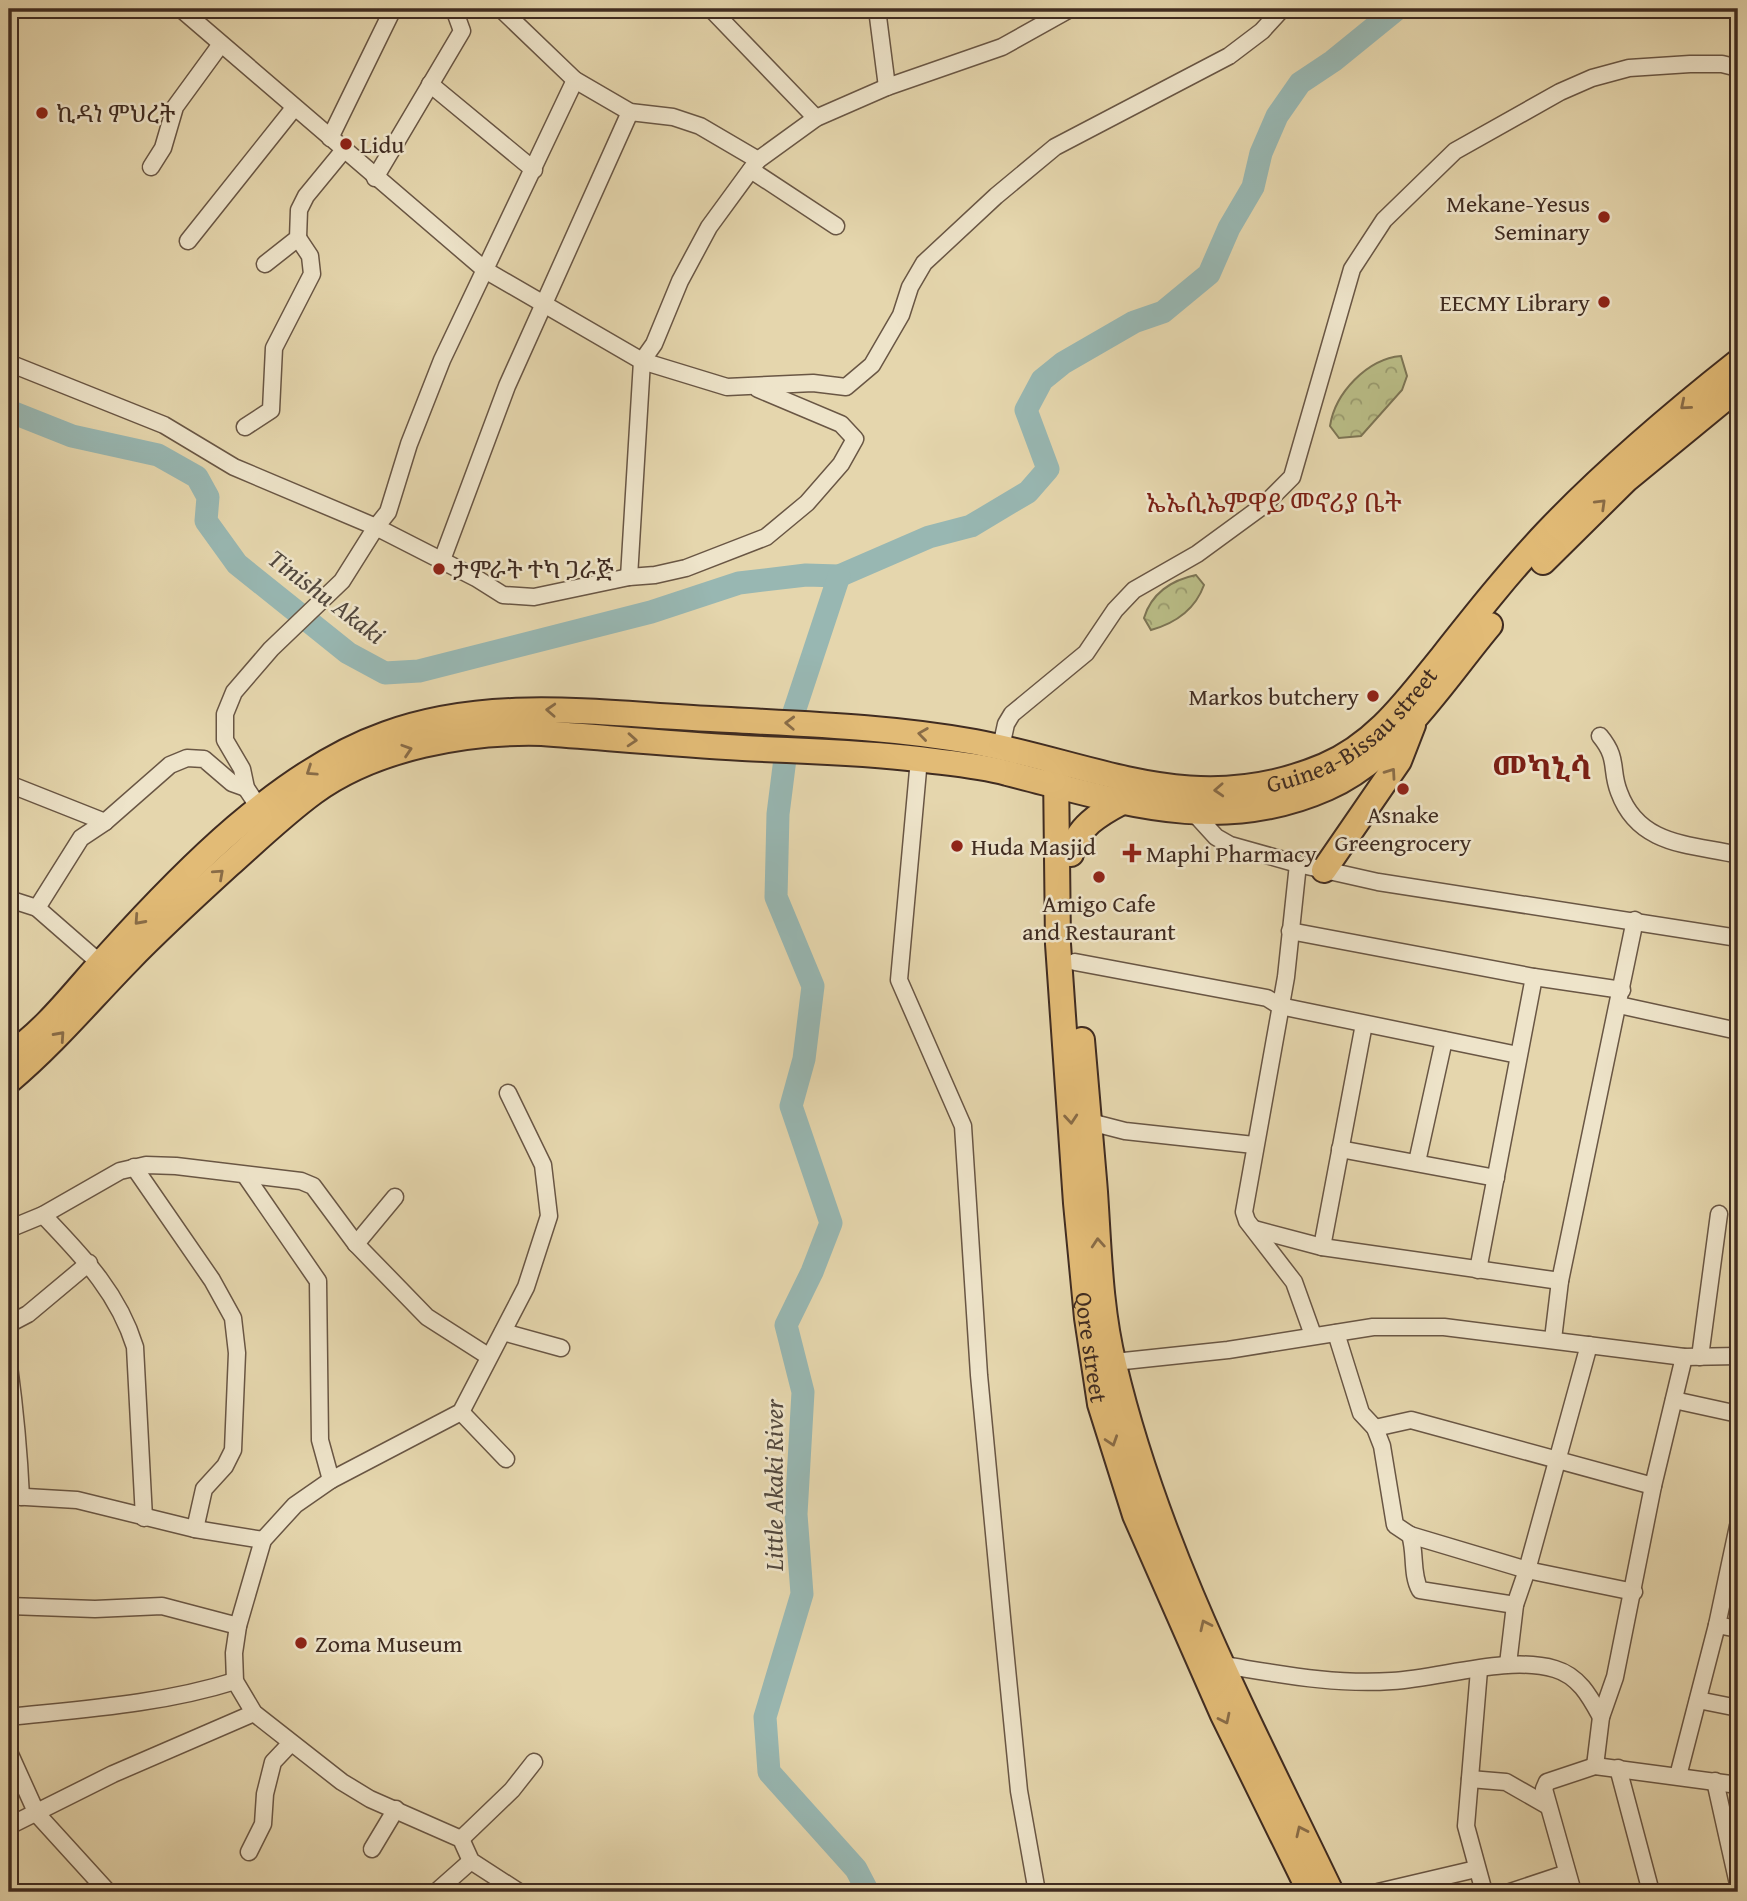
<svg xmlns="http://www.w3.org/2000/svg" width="1747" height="1901" viewBox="0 0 1747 1901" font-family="'Gentium Book Plus','Noto Serif Ethiopic',serif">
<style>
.forest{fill:url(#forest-crowns);stroke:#7c7454;stroke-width:2}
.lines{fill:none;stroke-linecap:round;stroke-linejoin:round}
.river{stroke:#98b7b2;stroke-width:23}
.street-casing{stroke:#695644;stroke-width:19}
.primary-casing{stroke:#402c21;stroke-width:28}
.street{stroke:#eee4ca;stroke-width:16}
.primary{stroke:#e2bb76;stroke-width:24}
.oneway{stroke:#896c47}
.poi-dot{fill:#8f2418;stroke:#eee4ca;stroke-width:2.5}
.labels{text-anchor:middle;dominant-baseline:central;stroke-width:5;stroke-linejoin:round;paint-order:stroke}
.poi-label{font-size:24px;fill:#402c21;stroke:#eee4ca;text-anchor:start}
.street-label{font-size:24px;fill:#402c21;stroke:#eee4ca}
.neighbourhood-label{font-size:26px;fill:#7a1f14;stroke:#eee4ca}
.water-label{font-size:26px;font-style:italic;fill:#52483e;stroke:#eee4ca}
.district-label{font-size:32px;font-weight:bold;fill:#7a1f14;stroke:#eee4ca}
</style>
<defs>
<pattern id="forest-crowns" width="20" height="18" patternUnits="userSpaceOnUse" patternTransform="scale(1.75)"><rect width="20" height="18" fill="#b9bc86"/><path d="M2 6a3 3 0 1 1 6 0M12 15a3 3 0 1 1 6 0" fill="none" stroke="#98996d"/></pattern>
</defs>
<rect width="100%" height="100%" fill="#e5d6ad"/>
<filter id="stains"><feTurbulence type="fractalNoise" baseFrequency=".00286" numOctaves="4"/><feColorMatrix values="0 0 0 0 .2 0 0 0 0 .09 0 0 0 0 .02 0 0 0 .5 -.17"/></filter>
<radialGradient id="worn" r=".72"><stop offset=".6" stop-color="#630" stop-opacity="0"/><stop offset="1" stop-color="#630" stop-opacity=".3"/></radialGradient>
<g class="forest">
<path d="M 1401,356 L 1407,376 L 1402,390 L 1361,436 L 1339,438 L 1330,426 C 1335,393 1367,359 1401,356 Z"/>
<path d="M 1196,575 L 1204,585 C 1195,610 1176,623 1151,630 L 1144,618 C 1151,594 1171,580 1196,575 Z"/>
</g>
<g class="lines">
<g class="river">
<path d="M 9,411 L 72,436 L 158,455 L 197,477 L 208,497 L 206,521 L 237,564 L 348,653 L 385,673 L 419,671 L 651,612 L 739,583 L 806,575 L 839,576 L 929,537 L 971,526 L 1028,492 L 1048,469 L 1026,410 L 1042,380 L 1063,363 L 1134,322 L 1163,312 L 1209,274 L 1229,228 L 1253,187 L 1261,153 L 1277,116 L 1300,83 L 1333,61 L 1397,9"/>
<path d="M 839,576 L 789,727 L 778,814 L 776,897 L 813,986 L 804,1059 L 791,1106 L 831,1223 L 812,1272 L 786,1325 L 803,1392 L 796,1514 L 802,1594 L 765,1717 L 769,1772 L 856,1869 L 868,1892"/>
</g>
<defs>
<g id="street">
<path d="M 181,9 L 485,270 L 642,361 L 727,387 L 813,383 L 846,387 L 872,365 L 901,315 L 910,287 L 924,263 L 996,196 L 1055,147 L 1229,56 L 1262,31 L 1282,9"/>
<path d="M 501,9 L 575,80 L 630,112 L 673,117 L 700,126 L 758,160"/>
<path d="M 711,9 L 816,118"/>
<path d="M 877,9 L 887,87"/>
<path d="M 430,84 L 534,170"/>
<path d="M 330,138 L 393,9"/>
<path d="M 151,167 L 163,148 L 175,107 L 221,44"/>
<path d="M 751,170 L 836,226"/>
<path d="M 375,178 L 462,31 L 454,9"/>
<path d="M 188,241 L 294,108"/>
<path d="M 265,264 L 298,238 L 299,210 L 306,196 L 343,151"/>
<path d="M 9,363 L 164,425 L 234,467 L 376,527 L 476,578 L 503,595 L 534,597 L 629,577 L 655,575 L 686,568 L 766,537 L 807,503 L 841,464 L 855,439 L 841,424 L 758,389"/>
<path d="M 245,427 L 271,410 L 274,348 L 312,274 L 310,256 L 298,238"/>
<path d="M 442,560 L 507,386 L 630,112"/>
<path d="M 629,577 L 642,361 L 654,344 L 680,281 L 709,227 L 758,160 L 816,118 L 887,87 L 1002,47 L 1070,9"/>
<path d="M 1600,736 C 1619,759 1610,769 1619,792 C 1639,847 1692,844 1738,855"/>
<path d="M 1001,747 L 1006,724 L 1012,714 L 1086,653 L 1115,610 L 1134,590 L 1197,554 L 1264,505 L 1292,477 L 1352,269 L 1384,220 L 1455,151 L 1560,92 L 1592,78 L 1629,68 L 1690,64 L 1722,64 L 1738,68"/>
<path d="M 919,759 L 899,980 L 963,1126 L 979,1375 L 1003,1628 L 1019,1791 L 1037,1892"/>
<path d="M 9,784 L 105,822"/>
<path d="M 260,809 L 246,788 L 242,769 L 225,740 L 225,714 L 234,692 L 271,649 L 342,581 L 376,527 L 388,512 L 409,444 L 442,360 L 575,80"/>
<path d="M 1195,814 L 1216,837 L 1230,845 L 1298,864 L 1378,882 L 1738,938"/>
<path d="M 1298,864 L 1286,977 L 1244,1212 L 1247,1221 L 1294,1282 L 1313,1335"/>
<path d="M 9,899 L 37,908 L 100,963"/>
<path d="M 37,908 L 81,838 L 105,822 L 170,765 L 187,758 L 204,759 L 232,783 L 246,788"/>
<path d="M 1290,931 L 1534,977 L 1622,990"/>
<path d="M 1075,962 L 1267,998 L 1280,1006 L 1518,1055"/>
<path d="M 1619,1005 L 1738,1031"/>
<path d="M 508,1093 L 543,1165 L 549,1216 L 526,1287 L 461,1412 L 331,1480 L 295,1505 L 263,1540 L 238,1626 L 234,1653 L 235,1681 L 254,1713 L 342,1782 L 370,1799 L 461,1839 L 471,1861 L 519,1892"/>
<path d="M 1090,1122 L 1125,1131 L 1254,1145"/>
<path d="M 1340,1149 L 1496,1178"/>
<path d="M 1417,1162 L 1444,1040"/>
<path d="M 134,1167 L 212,1280 L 233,1318 L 237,1353 L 233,1450 L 225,1466 L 204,1489 L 195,1529"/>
<path d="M 245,1175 L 318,1281 L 320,1440 L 331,1480"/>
<path d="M 43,1215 C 82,1256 118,1292 135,1347 L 144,1518"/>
<path d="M 9,1229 L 43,1215 L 120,1171 L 146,1165 L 176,1166 L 301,1181 L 313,1186 L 356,1244 L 427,1317 L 488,1356"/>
<path d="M 1254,1229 L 1322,1247 L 1560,1281"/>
<path d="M 356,1244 L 395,1197"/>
<path d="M 1322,1247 L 1364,1024"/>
<path d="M 1478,1270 L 1534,977"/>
<path d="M 9,1324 L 28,1314 L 89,1263"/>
<path d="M 503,1332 L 561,1348"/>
<path d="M 1336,1333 L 1361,1413 L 1375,1428 L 1382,1446 L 1395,1525 L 1410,1535 C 1416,1553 1411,1574 1420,1590 L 1515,1605"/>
<path d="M 1553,1339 L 1560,1281 L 1635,920"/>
<path d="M 1700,1357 L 1719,1214"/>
<path d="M 1105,1363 L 1228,1350 L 1373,1327 L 1444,1327 L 1684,1357 L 1738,1356"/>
<path d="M 9,1366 C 15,1410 19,1453 21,1497"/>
<path d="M 1674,1400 L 1738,1414"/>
<path d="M 461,1412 L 506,1459"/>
<path d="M 1375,1428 L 1411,1420 L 1653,1486"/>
<path d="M 9,1496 L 77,1500 L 195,1529 L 263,1540"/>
<path d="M 1410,1535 L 1527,1570 L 1634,1592"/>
<path d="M 9,1606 L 95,1609 L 162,1606 L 238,1626"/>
<path d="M 1717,1625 L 1738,1629"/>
<path d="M 1508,1664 L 1515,1605 L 1527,1570 L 1589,1345"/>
<path d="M 1217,1667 L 1223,1665 C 1280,1674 1334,1685 1392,1681 C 1442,1678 1508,1655 1555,1669 C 1579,1676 1590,1697 1601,1717"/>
<path d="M 1479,1670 L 1466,1826 L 1484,1892"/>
<path d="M 1698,1700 L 1738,1708"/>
<path d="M 9,1717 C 84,1709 162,1704 235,1681"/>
<path d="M 9,1752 L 37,1814 L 108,1892"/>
<path d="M 1595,1766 L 1601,1717 L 1615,1677 L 1653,1486 L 1684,1357"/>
<path d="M 1618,1768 L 1651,1892"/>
<path d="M 1678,1776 L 1717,1625 L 1738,1526"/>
<path d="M 1470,1779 L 1506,1782 L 1548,1806"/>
<path d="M 1715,1781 L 1738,1884"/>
<path d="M 9,1826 L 113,1774 L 254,1713"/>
<path d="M 461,1839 L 512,1790 L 534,1762"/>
<path d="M 372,1849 L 396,1809"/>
<path d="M 249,1852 L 263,1824 L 265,1794 L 273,1762 L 291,1743"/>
<path d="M 436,1892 L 471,1861"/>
<path d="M 1378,1892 L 1476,1869"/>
<path d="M 1510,1892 L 1567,1873"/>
<path d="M 1573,1892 L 1544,1789 L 1547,1782 L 1595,1766 L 1738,1785"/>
</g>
<g id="primary">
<path d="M 1543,562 L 1626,480 L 1738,388"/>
<path id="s1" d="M 1056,770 L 1058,944 L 1076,1203 L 1087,1318 L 1100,1404 L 1135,1515 L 1223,1715 L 1310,1892"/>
<path d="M 1071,854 C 1077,827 1099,814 1122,802"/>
<path d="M 1324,870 L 1399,761 L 1413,725"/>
<path d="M 1082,1040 C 1086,1090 1091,1141 1095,1192 C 1099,1250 1100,1309 1114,1365 C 1158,1551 1249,1721 1331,1892"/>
<path id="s2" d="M 9,1055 C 48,1029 77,988 109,954 C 183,872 281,771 386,734 C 491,696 602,714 711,719 C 799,724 887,726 975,742 C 1100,766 1196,820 1324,766 C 1376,744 1407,700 1442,657 C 1476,614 1510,571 1547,532 C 1606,470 1671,415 1738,362"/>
<path d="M 9,1081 C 53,1044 89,1001 129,960 C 161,927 195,896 229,865 C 257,840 284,814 314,792 C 376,747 468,731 542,733 C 609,738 676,744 743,748 C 801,751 860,752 918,759 C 947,763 978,765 1007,773 C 1116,800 1217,837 1327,788 C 1396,758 1443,681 1490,625"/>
</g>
</defs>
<use href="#street" class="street-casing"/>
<use href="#primary" class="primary-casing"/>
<use href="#street" class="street"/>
<use href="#primary" class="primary"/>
</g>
<defs><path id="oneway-chevron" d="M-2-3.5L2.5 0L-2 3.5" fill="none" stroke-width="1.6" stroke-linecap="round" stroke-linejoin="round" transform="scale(1.75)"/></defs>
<g class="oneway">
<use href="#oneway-chevron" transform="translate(1685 405) rotate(140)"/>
<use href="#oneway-chevron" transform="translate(1601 504) rotate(-44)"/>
<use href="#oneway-chevron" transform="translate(551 710) rotate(-177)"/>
<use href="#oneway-chevron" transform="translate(790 723) rotate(-178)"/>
<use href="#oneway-chevron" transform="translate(923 734) rotate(-172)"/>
<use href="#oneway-chevron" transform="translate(632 740) rotate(4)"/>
<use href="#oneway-chevron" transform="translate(407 750) rotate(-18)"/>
<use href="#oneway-chevron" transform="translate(311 771) rotate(146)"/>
<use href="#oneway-chevron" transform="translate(1391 773) rotate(-55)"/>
<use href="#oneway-chevron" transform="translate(1219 790) rotate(177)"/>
<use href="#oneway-chevron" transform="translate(219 874) rotate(-42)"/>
<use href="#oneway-chevron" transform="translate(139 920) rotate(132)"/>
<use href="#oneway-chevron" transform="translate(60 1036) rotate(-48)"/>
<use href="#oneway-chevron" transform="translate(1071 1119) rotate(85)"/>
<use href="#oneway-chevron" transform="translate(1098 1243) rotate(-94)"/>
<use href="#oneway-chevron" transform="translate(1112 1441) rotate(72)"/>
<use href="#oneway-chevron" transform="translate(1205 1625) rotate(-115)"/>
<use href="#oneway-chevron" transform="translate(1225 1719) rotate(64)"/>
<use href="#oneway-chevron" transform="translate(1301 1831) rotate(-115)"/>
</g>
<g class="poi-dot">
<circle cx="42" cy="113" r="7"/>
<circle cx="346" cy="144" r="7"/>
<circle cx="1604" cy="217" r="7"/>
<circle cx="1604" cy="302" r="7"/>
<circle cx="439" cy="569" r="7"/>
<circle cx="1373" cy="696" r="7"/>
<circle cx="1403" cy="789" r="7"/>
<circle cx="957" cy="846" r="7"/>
<path d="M1128.5 842.5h7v7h7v7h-7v7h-7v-7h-7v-7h7z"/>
<circle cx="1099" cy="877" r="7"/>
<circle cx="301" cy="1643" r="7"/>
</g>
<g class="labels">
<g class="poi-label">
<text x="56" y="113">ኪዳነ ምህረት</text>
<text x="360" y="144">Lidu</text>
<text x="1590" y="203" text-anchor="end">Mekane-Yesus<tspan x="1590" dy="28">Seminary</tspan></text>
<text x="1590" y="302" text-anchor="end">EECMY Library</text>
<text x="453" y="569">ታምራት ተካ ጋራጅ</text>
<text x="1359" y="696" text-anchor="end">Markos butchery</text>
<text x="1403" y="814" text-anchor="middle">Asnake<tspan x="1403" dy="28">Greengrocery</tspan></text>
<text x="971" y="846">Huda Masjid</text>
<text x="1146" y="853">Maphi Pharmacy</text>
<text x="1099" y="903" text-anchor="middle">Amigo Cafe<tspan x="1099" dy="28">and Restaurant</tspan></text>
<text x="315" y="1643">Zoma Museum</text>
</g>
<g class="street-label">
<text stroke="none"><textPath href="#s2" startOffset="1493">Guinea-Bissau street</textPath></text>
<text stroke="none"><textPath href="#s1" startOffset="579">Qore street</textPath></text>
</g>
<g class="neighbourhood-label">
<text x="1274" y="502">ኤኤሲኤምዋይ መኖሪያ ቤት</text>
</g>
<g class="water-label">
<text transform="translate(327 596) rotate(37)">Tinishu Akaki</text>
<text transform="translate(773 1485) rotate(-90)">Little Akaki River</text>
</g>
<g class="district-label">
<text x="1542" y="767">መካኒሳ</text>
</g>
</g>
<rect width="1747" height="1901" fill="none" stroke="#e5d6ad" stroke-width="35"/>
<rect x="10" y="10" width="1726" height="1880" fill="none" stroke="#402c21" stroke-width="3.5"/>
<rect x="18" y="18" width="1712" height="1866" fill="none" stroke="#402c21" stroke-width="2"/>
<rect width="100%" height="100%" filter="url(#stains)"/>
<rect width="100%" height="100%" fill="url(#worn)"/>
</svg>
